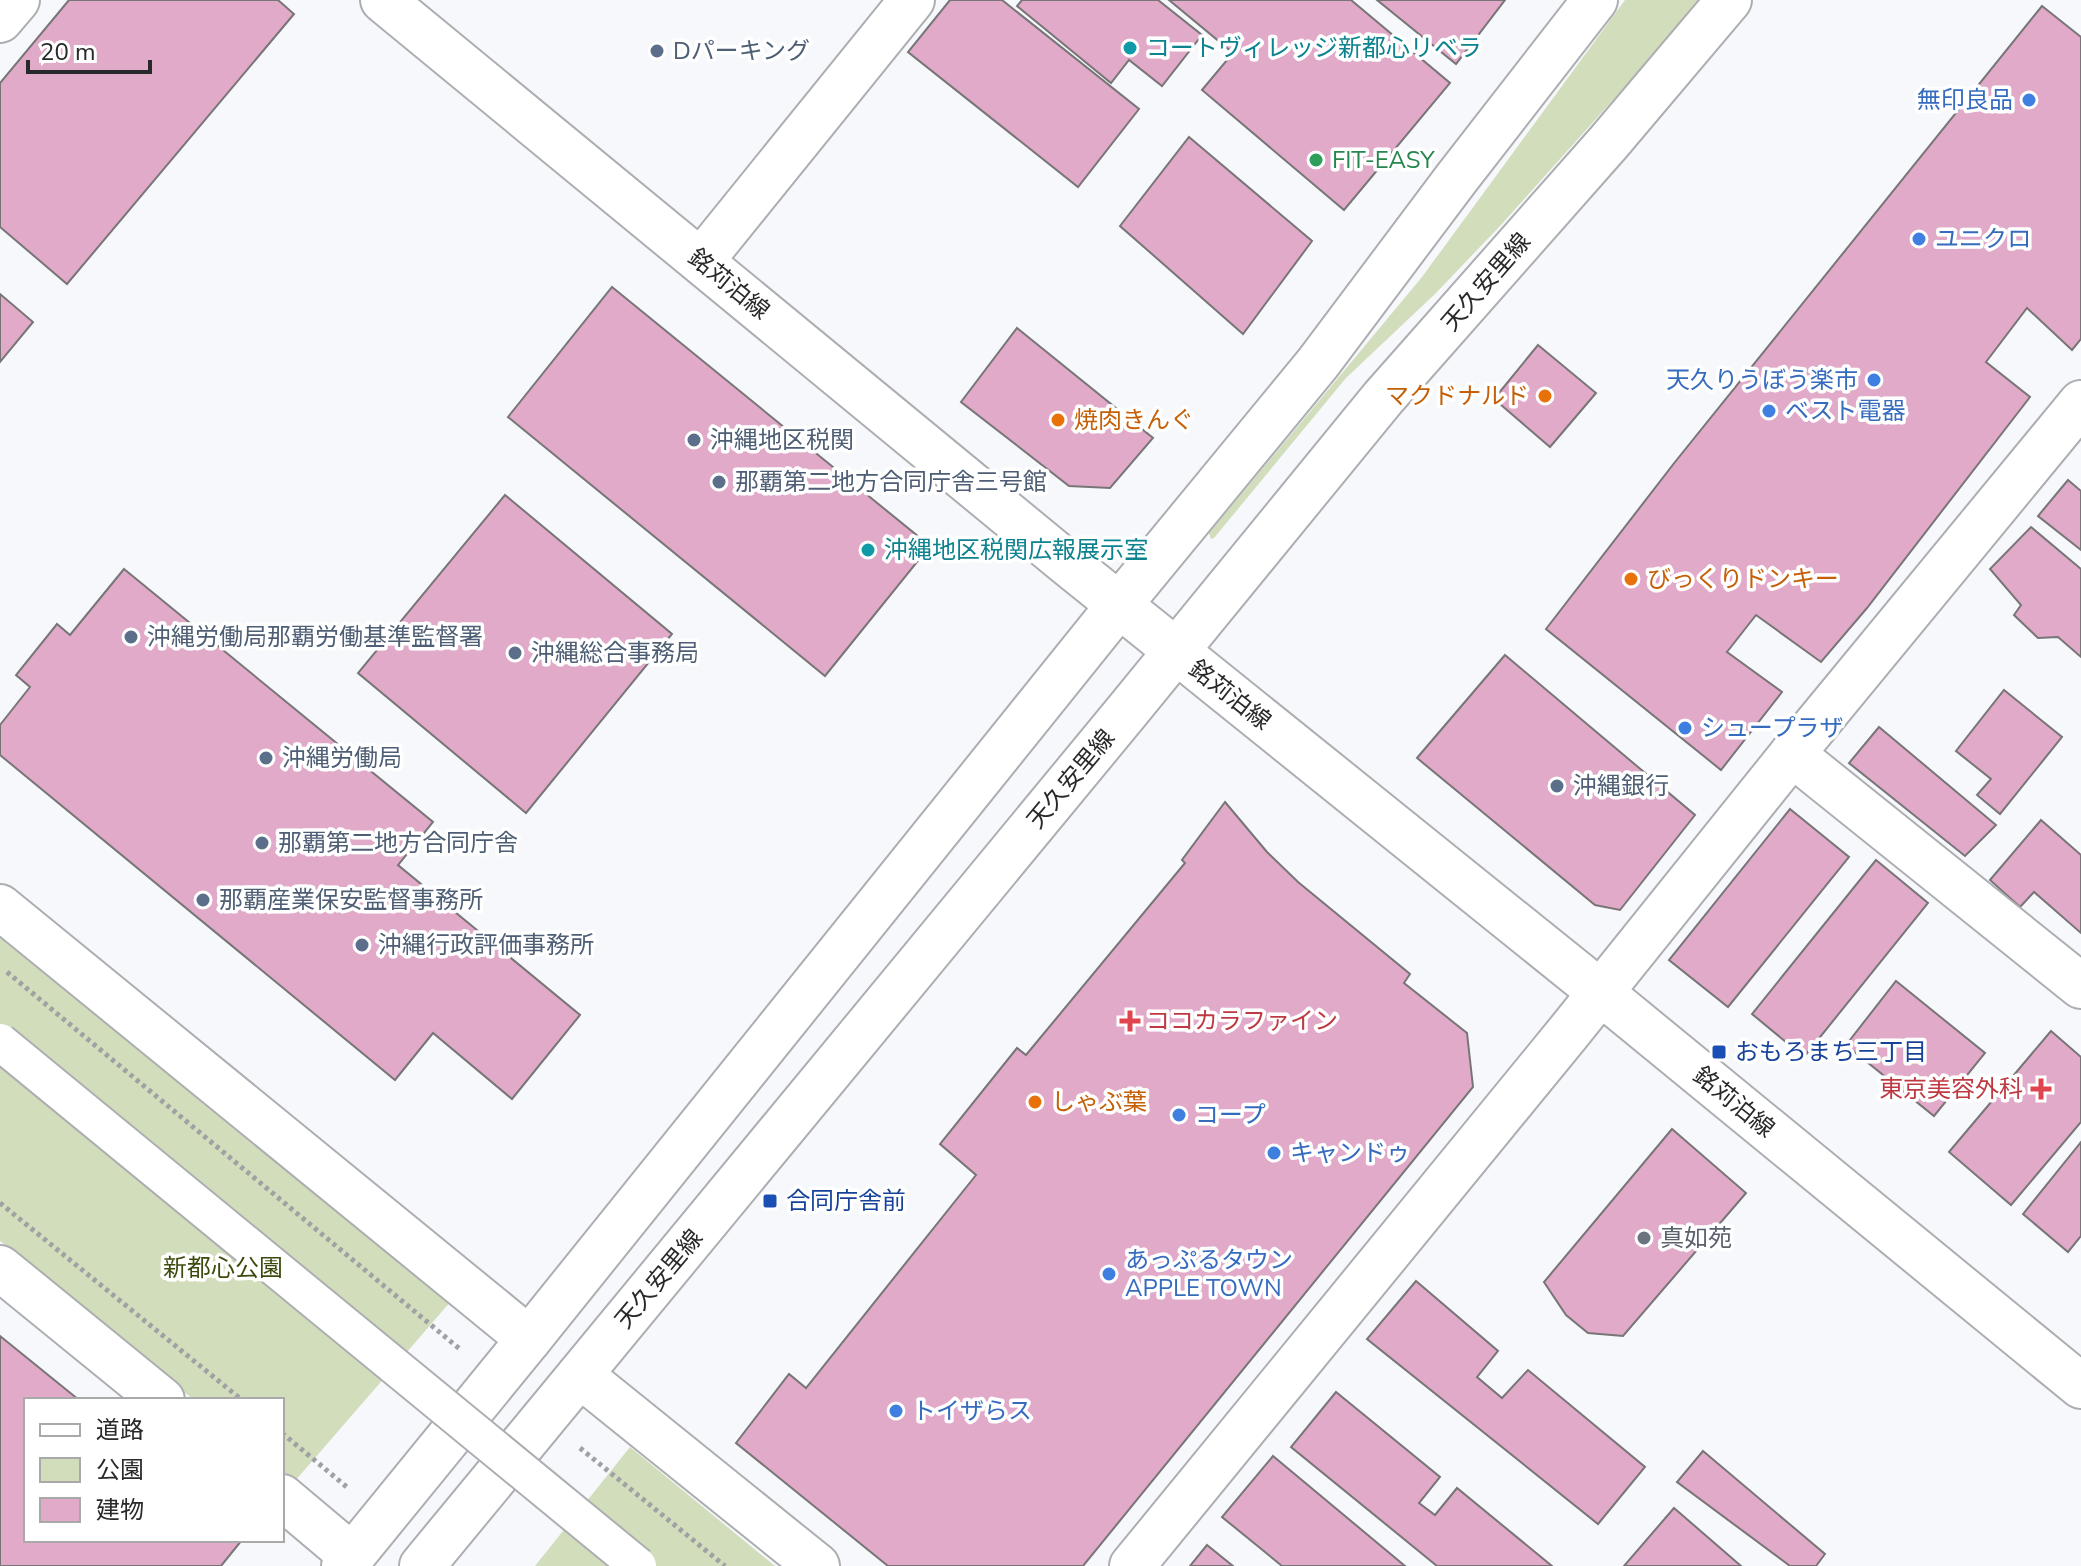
<svg xmlns="http://www.w3.org/2000/svg" width="2081" height="1566" viewBox="0 0 2081 1566" font-family="'Nunito Sans','Noto Sans JP',sans-serif">
<style>
.green{fill:#d2ddbb}
.building{fill:#e1aac9;stroke:#787577;stroke-width:2}
.lines{fill:none;stroke-linecap:round;stroke-linejoin:round}
.minor-casing{stroke:#acaeb1;stroke-width:48}
.tertiary-casing{stroke:#acaeb1;stroke-width:48}
.path{stroke:#9fa1a3;stroke-width:5;stroke-dasharray:4 4;stroke-linecap:butt}
.minor{stroke:#fff;stroke-width:44}
.tertiary{stroke:#fff;stroke-width:44}
.pedestrian-bridge-casing{stroke:#acaeb1;stroke-width:40;stroke-linecap:butt}
.pedestrian-bridge{stroke:#fff;stroke-width:36}
.culture-dot{fill:#0f9aa8;stroke:#fff;stroke-width:3}
.service-dot{fill:#5c6f8a;stroke:#fff;stroke-width:3}
.shop-dot{fill:#3f7fe0;stroke:#fff;stroke-width:3}
.leisure-dot{fill:#2e9e5b;stroke:#fff;stroke-width:3}
.food-dot{fill:#e8710a;stroke:#fff;stroke-width:3}
.health-dot{fill:#e0444e;stroke:#fff;stroke-width:3}
.transit-dot{fill:#1a4fb4;stroke:#fff;stroke-width:3}
.worship-dot{fill:#6b7280;stroke:#fff;stroke-width:3}
.labels{text-anchor:middle;dominant-baseline:central;stroke-width:7;stroke-linejoin:round;paint-order:stroke}
.culture-label{font-size:24px;fill:#0d838f;stroke:#fff;text-anchor:start}
.service-label{font-size:24px;fill:#4e5e75;stroke:#fff;text-anchor:start}
.shop-label{font-size:24px;fill:#366cbe;stroke:#fff;text-anchor:start}
.leisure-label{font-size:24px;fill:#27864d;stroke:#fff;text-anchor:start}
.street-label{font-size:24px;fill:#28292a;stroke:#fff}
.food-label{font-size:24px;fill:#c56008;stroke:#fff;text-anchor:start}
.health-label{font-size:24px;fill:#be3a42;stroke:#fff;text-anchor:start}
.transit-label{font-size:24px;fill:#164399;stroke:#fff;text-anchor:start}
.worship-label{font-size:24px;fill:#5b616d;stroke:#fff;text-anchor:start}
.park-label{font-size:24px;fill:#3c4a0e;stroke:#fff}
</style>
<rect width="100%" height="100%" fill="#f6f8fc"/>
<g class="green">
<path d="M 1625,0 L 1698,0 L 1654,54 L 1500,226 L 1436,293 L 1346,378 L 1214,538 L 1211,539 L 1209,533 L 1422,277 Z"/>
<path d="M 0,932 L 452,1300 L 294,1482 L 282,1472 L 282,1400 L 194,1400 L 0,1241 Z"/>
<path d="M 630,1447 L 775,1566 L 535,1566 Z"/>
</g>
<g class="building">
<path d="M 69,0 L 278,0 L 294,14 L 67,284 L 0,227 L 0,83 Z"/>
<path d="M 950,0 L 1002,0 L 1139,109 L 1078,187 L 908,52 Z"/>
<path d="M 1022,0 L 1158,0 L 1202,35 L 1162,86 L 1129,60 L 1111,83 L 1017,6 Z"/>
<path d="M 1169,0 L 1351,0 L 1450,83 L 1344,210 L 1202,90 L 1233,53 Z"/>
<path d="M 1377,0 L 1505,0 L 1456,64 Z"/>
<path d="M 2042,6 L 2081,37 L 2081,339 L 2072,350 L 2027,308 L 1986,362 L 2030,397 L 1867,608 L 1821,662 L 1756,615 L 1727,652 L 1782,692 L 1721,770 L 1546,629 L 1675,462 Z"/>
<path d="M 1189,137 L 1312,241 L 1243,334 L 1120,226 Z"/>
<path d="M 612,287 L 930,546 L 825,676 L 508,417 Z"/>
<path d="M 0,294 L 33,322 L 0,362 Z"/>
<path d="M 1017,328 L 1153,438 L 1110,488 L 1069,486 L 961,402 Z"/>
<path d="M 1538,345 L 1596,393 L 1550,447 L 1494,399 Z"/>
<path d="M 2068,480 L 2081,491 L 2081,550 L 2038,516 Z"/>
<path d="M 505,495 L 672,634 L 526,813 L 358,673 Z"/>
<path d="M 2031,527 L 2081,569 L 2081,657 L 2058,637 L 2038,638 L 2014,615 L 2021,605 L 1990,569 Z"/>
<path d="M 124,569 L 433,822 L 398,865 L 580,1015 L 512,1099 L 433,1033 L 395,1080 L 0,755 L 0,725 L 30,687 L 16,675 L 57,624 L 70,635 Z"/>
<path d="M 1505,655 L 1695,815 L 1620,910 L 1595,905 L 1417,758 Z"/>
<path d="M 2004,690 L 2062,737 L 2000,814 L 1977,795 L 1991,779 L 1956,751 Z"/>
<path d="M 1879,727 L 1996,825 L 1965,856 L 1849,763 Z"/>
<path d="M 1225,802 L 1267,852 L 1298,882 L 1410,974 L 1404,983 L 1467,1033 L 1473,1087 L 1083,1566 L 888,1566 L 736,1443 L 789,1374 L 806,1388 L 976,1175 L 940,1144 L 1017,1048 L 1026,1055 L 1185,863 L 1182,860 Z"/>
<path d="M 1790,809 L 1849,857 L 1728,1007 L 1669,960 Z"/>
<path d="M 2041,820 L 2081,855 L 2081,933 L 2034,892 L 2020,907 L 1990,880 Z"/>
<path d="M 1876,860 L 1928,903 L 1804,1057 L 1752,1014 Z"/>
<path d="M 1896,981 L 1985,1053 L 1934,1116 L 1846,1045 Z"/>
<path d="M 2051,1031 L 2081,1057 L 2081,1122 L 2011,1205 L 1949,1152 Z"/>
<path d="M 1672,1129 L 1746,1193 L 1623,1336 L 1588,1333 L 1566,1315 L 1544,1282 Z"/>
<path d="M 2081,1142 L 2081,1236 L 2068,1252 L 2023,1214 Z"/>
<path d="M 1416,1281 L 1498,1351 L 1477,1377 L 1502,1398 L 1528,1370 L 1645,1467 L 1598,1524 L 1367,1339 Z"/>
<path d="M 0,1336 L 79,1400 L 26,1400 L 26,1540 L 242,1540 L 221,1566 L 0,1566 Z"/>
<path d="M 1336,1392 L 1440,1477 L 1419,1503 L 1435,1515 L 1457,1488 L 1552,1566 L 1437,1566 L 1291,1447 Z"/>
<path d="M 1703,1451 L 1825,1554 L 1816,1566 L 1790,1566 L 1677,1482 Z"/>
<path d="M 1273,1456 L 1405,1566 L 1282,1566 L 1222,1517 Z"/>
<path d="M 1674,1508 L 1741,1566 L 1624,1566 Z"/>
<path d="M 1207,1545 L 1233,1566 L 1190,1566 Z"/>
</g>
<g class="lines">
<defs>
<g id="minor">
<path d="M 1792,754 L 2081,986"/>
<path d="M 0,907 L 529,1339"/>
<path d="M 0,1268 L 162,1400"/>
<path d="M 580,1375 L 817,1566"/>
<path d="M 282,1497 L 352,1556"/>
<path d="M 1132,1566 L 1568,1033 L 1792,754 L 2081,403"/>
</g>
<g id="tertiary">
<path d="M 383,0 L 1067,563 L 1600,992 L 2081,1386"/>
<path d="M 0,20 L 17,0"/>
<path d="M 701,261 L 912,0"/>
<path d="M 344,1566 L 529,1339 L 1119,605 L 1318,363 L 1456,179 L 1595,0"/>
<path d="M 422,1566 L 1128,710 L 1383,398 L 1609,142 L 1729,0"/>
</g>
</defs>
<use href="#minor" class="minor-casing"/>
<use href="#tertiary" class="tertiary-casing"/>
<g class="path">
<path d="M 7,972 L 461,1350"/>
<path d="M 0,1203 L 242,1400"/>
<path d="M 282,1433 L 348,1488"/>
<path d="M 580,1448 L 725,1566"/>
</g>
<use href="#minor" class="minor"/>
<use href="#tertiary" class="tertiary"/>
<defs>
<path id="pedestrian-bridge" d="M 0,1042 L 638,1566"/>
</defs>
<use href="#pedestrian-bridge" class="pedestrian-bridge-casing"/>
<use href="#pedestrian-bridge" class="pedestrian-bridge"/>
</g>
<g class="culture-dot">
<circle cx="1130" cy="48" r="8"/>
<circle cx="868" cy="550" r="8"/>
</g>
<g class="service-dot">
<circle cx="657" cy="51" r="8"/>
<circle cx="694" cy="440" r="8"/>
<circle cx="719" cy="482" r="8"/>
<circle cx="131" cy="637" r="8"/>
<circle cx="515" cy="653" r="8"/>
<circle cx="266" cy="758" r="8"/>
<circle cx="1557" cy="786" r="8"/>
<circle cx="262" cy="843" r="8"/>
<circle cx="203" cy="900" r="8"/>
<circle cx="362" cy="945" r="8"/>
</g>
<g class="shop-dot">
<circle cx="2029" cy="100" r="8"/>
<circle cx="1919" cy="239" r="8"/>
<circle cx="1874" cy="380" r="8"/>
<circle cx="1769" cy="411" r="8"/>
<circle cx="1685" cy="728" r="8"/>
<circle cx="1179" cy="1115" r="8"/>
<circle cx="1274" cy="1153" r="8"/>
<circle cx="1109" cy="1274" r="8"/>
<circle cx="896" cy="1411" r="8"/>
</g>
<circle class="leisure-dot" cx="1316" cy="160" r="8"/>
<g class="food-dot">
<circle cx="1545" cy="396" r="8"/>
<circle cx="1058" cy="420" r="8"/>
<circle cx="1631" cy="579" r="8"/>
<circle cx="1035" cy="1102" r="8"/>
</g>
<g class="health-dot">
<path d="M1126 1009h8v8h8v8h-8v8h-8v-8h-8v-8h8z"/>
<path d="M2037 1077h8v8h8v8h-8v8h-8v-8h-8v-8h8z"/>
</g>
<g class="transit-dot">
<rect x="1711" y="1044" width="16" height="16" rx="4"/>
<rect x="762" y="1193" width="16" height="16" rx="4"/>
</g>
<circle class="worship-dot" cx="1644" cy="1238" r="8"/>
<g class="labels">
<g class="culture-label">
<text x="1146" y="48">コートヴィレッジ新都心リベラ</text>
<text x="884" y="550">沖縄地区税関広報展示室</text>
</g>
<g class="service-label">
<text x="673" y="51">Dパーキング</text>
<text x="710" y="440">沖縄地区税関</text>
<text x="735" y="482">那覇第二地方合同庁舎三号館</text>
<text x="147" y="637">沖縄労働局那覇労働基準監督署</text>
<text x="531" y="653">沖縄総合事務局</text>
<text x="282" y="758">沖縄労働局</text>
<text x="1573" y="786">沖縄銀行</text>
<text x="278" y="843">那覇第二地方合同庁舎</text>
<text x="219" y="900">那覇産業保安監督事務所</text>
<text x="378" y="945">沖縄行政評価事務所</text>
</g>
<g class="shop-label">
<text x="2013" y="100" text-anchor="end">無印良品</text>
<text x="1935" y="239">ユニクロ</text>
<text x="1858" y="380" text-anchor="end">天久りうぼう楽市</text>
<text x="1785" y="411">ベスト電器</text>
<text x="1701" y="728">シュープラザ</text>
<text x="1195" y="1115">コープ</text>
<text x="1290" y="1153">キャンドゥ</text>
<text x="1125" y="1260">あっぷるタウン<tspan x="1125" dy="28">APPLE TOWN</tspan></text>
<text x="912" y="1411">トイザらス</text>
</g>
<g class="leisure-label">
<text x="1332" y="160">FIT-EASY</text>
</g>
<g class="street-label">
<text transform="translate(1486 282) rotate(-49)">天久安里線</text>
<text transform="translate(729 284) rotate(39)">銘苅泊線</text>
<text transform="translate(1230 695) rotate(38)">銘苅泊線</text>
<text transform="translate(1071 779) rotate(-50)">天久安里線</text>
<text transform="translate(1734 1102) rotate(39)">銘苅泊線</text>
<text transform="translate(659 1279) rotate(-50)">天久安里線</text>
</g>
<g class="food-label">
<text x="1529" y="396" text-anchor="end">マクドナルド</text>
<text x="1074" y="420">焼肉きんぐ</text>
<text x="1647" y="579">びっくりドンキー</text>
<text x="1051" y="1102">しゃぶ葉</text>
</g>
<g class="health-label">
<text x="1146" y="1021">ココカラファイン</text>
<text x="2023" y="1089" text-anchor="end">東京美容外科</text>
</g>
<g class="transit-label">
<text x="1735" y="1052">おもろまち三丁目</text>
<text x="786" y="1201">合同庁舎前</text>
</g>
<g class="worship-label">
<text x="1660" y="1238">真如苑</text>
</g>
<g class="park-label">
<text x="223" y="1268">新都心公園</text>
</g>
</g>
<rect x="24" y="1398" width="260" height="144" fill="#ffffff" stroke="#a9a9aa" stroke-width="2"/>
<rect x="40" y="1424" width="40" height="12" fill="#ffffff" stroke="#a9a9aa" stroke-width="2"/>
<text x="96" y="1438" font-size="24" fill="#28292a">道路</text>
<rect x="40" y="1458" width="40" height="24" fill="#d2ddbb" stroke="#a9a9aa" stroke-width="2"/>
<text x="96" y="1478" font-size="24" fill="#28292a">公園</text>
<rect x="40" y="1498" width="40" height="24" fill="#e1aac9" stroke="#a9a9aa" stroke-width="2"/>
<text x="96" y="1518" font-size="24" fill="#28292a">建物</text>
<path d="M28 60v12h122v-12" fill="none" stroke="#28292a" stroke-width="4"/>
<text x="40" y="60" font-size="24" fill="#28292a" stroke="#ffffff" stroke-width="6" paint-order="stroke">20 m</text>
</svg>
